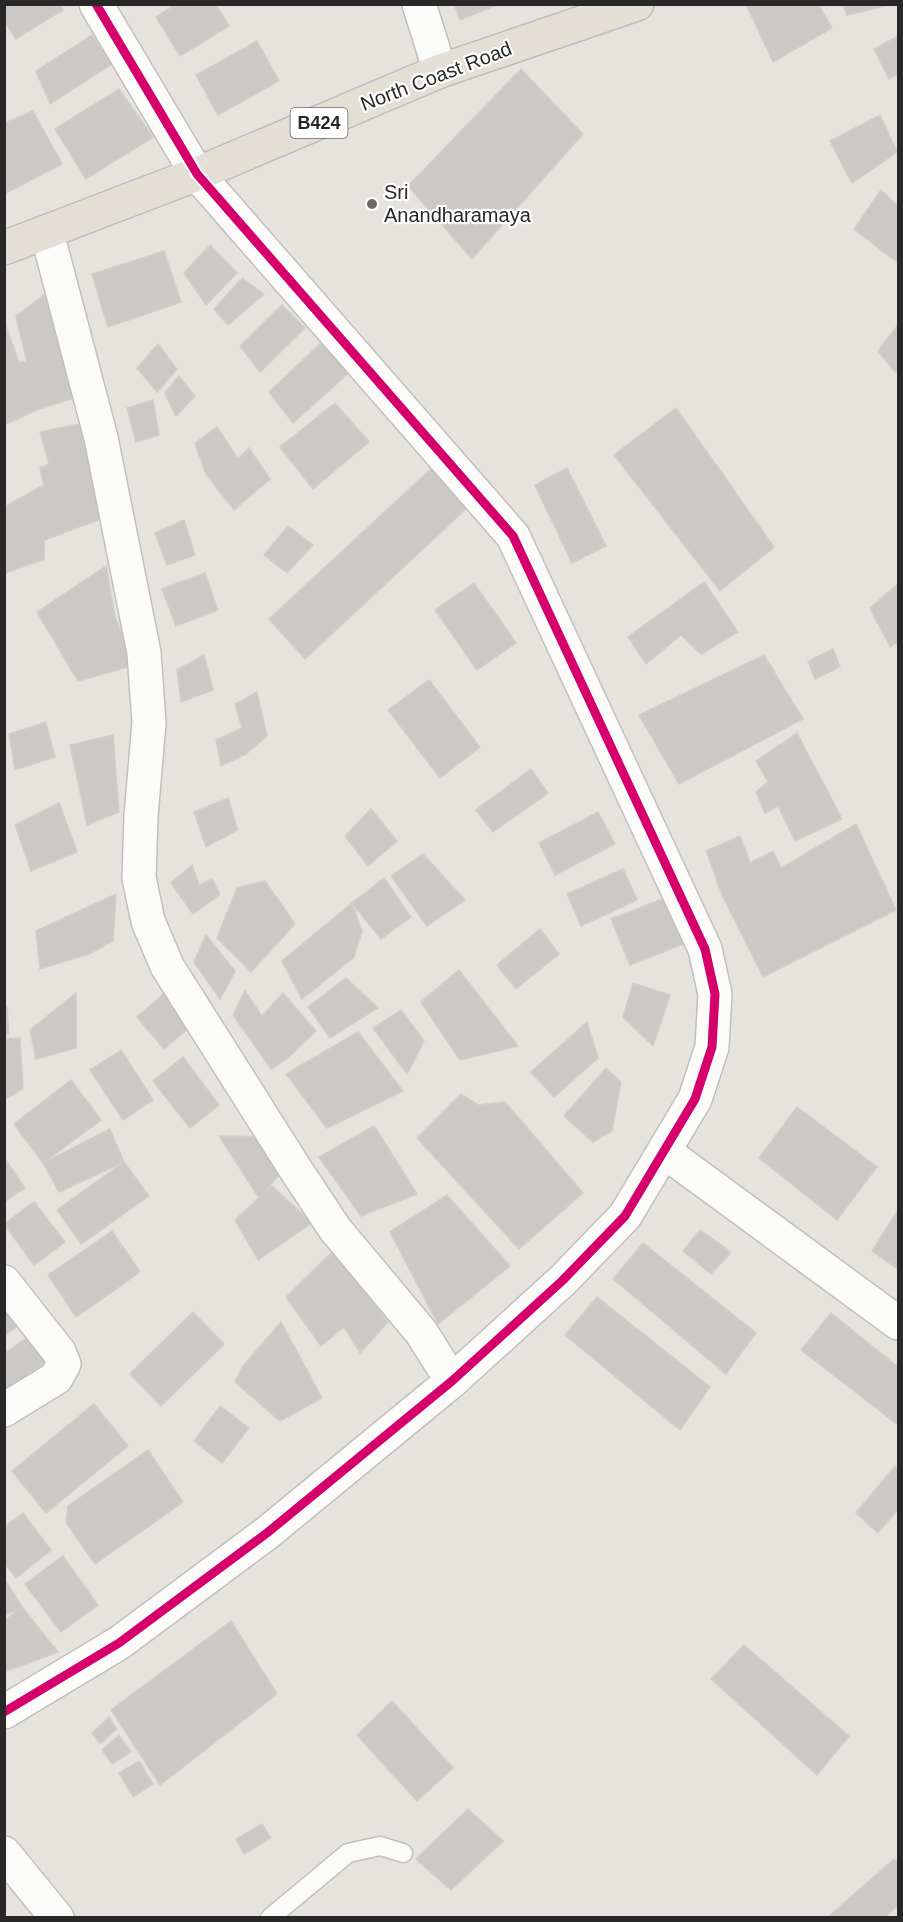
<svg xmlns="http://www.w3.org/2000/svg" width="903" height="1922" viewBox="0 0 903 1922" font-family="Helvetica,sans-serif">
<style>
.building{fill:#cbc8c5;stroke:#d1ceca;stroke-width:1.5}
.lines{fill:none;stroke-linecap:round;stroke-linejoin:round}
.service-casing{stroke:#c0bfbf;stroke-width:21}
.minor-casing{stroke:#c0bfbf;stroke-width:36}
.primary-casing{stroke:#bfbdbc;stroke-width:36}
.service{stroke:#fbfbfa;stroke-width:18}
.minor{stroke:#fbfbfa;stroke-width:33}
.primary{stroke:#e4dfd4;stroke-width:33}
.cycleway-casing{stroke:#fff;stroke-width:13}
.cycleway{stroke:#d6006c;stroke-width:9}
.poi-dot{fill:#6a6968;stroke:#fff;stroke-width:2}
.labels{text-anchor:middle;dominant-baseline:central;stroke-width:4.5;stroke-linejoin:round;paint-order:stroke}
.shield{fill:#fff;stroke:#686868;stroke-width:1.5}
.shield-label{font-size:18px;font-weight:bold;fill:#282828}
.street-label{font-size:20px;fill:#282828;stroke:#fff}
.poi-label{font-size:20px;fill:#282828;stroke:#fff;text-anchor:start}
</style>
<rect width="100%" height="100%" fill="#e6e2de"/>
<g class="building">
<path d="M 4,4 L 60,4 L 63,10 L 16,39 L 4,20 Z"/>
<path d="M 177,4 L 216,4 L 229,26 L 180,56 L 156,17 Z"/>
<path d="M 454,4 L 499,4 L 460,20 Z"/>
<path d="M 746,4 L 818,4 L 832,28 L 773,62 Z"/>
<path d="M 843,4 L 893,4 L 847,15 Z"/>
<path d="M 92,35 L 112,64 L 50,104 L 36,71 Z"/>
<path d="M 898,36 L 898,74 L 889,79 L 874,49 Z"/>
<path d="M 257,41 L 279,81 L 218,115 L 196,75 Z"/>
<path d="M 521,69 L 583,134 L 472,259 L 408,186 Z"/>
<path d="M 119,89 L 153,137 L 86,179 L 55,129 Z"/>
<path d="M 33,111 L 62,164 L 4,194 L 4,123 Z"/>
<path d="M 880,115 L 897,152 L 852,183 L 830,141 Z"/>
<path d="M 881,190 L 898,206 L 898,263 L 854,229 Z"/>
<path d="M 210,245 L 237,273 L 206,305 L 184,273 Z"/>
<path d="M 164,251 L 181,302 L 108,327 L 92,274 Z"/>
<path d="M 242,278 L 264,294 L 228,325 L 214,309 Z"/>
<path d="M 44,295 L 81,396 L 39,409 L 4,425 L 4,321 L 19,362 L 27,362 L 16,316 Z"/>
<path d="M 282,305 L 305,328 L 260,372 L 240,346 Z"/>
<path d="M 898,325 L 898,368 L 895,372 L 878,351 Z"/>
<path d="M 326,338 L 352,370 L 293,423 L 269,392 Z"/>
<path d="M 158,344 L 177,369 L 157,392 L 137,368 Z"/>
<path d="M 179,376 L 195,396 L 176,416 L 165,393 Z"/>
<path d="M 153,400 L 159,435 L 136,442 L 127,408 Z"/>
<path d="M 335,403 L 369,442 L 313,489 L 280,447 Z"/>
<path d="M 676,408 L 774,547 L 720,591 L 614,455 Z"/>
<path d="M 80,424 L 101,519 L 44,540 L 44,559 L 4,574 L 4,507 L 44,485 L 40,468 L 49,464 L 40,432 Z"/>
<path d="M 217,427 L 238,459 L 249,448 L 270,479 L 234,510 L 206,474 L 195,443 Z"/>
<path d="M 432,468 L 468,507 L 305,659 L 269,619 Z"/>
<path d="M 567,468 L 606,546 L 572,563 L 535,485 Z"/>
<path d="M 184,520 L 195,555 L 167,565 L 155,533 Z"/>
<path d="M 288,526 L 313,545 L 287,573 L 264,555 Z"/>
<path d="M 106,566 L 115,617 L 135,665 L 78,681 L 37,612 Z"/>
<path d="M 205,573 L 218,610 L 176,626 L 162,589 Z"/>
<path d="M 704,582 L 738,632 L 701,654 L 681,635 L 646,664 L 628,637 Z"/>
<path d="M 474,583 L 516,643 L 477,670 L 435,610 Z"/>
<path d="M 898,584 L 898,642 L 890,647 L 870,608 Z"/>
<path d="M 833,649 L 840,667 L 815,679 L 808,661 Z"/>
<path d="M 204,655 L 213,690 L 181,702 L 177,670 Z"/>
<path d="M 764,655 L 803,719 L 679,784 L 639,715 Z"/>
<path d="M 429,680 L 480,747 L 440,778 L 388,710 Z"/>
<path d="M 257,692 L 267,736 L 246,754 L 221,766 L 216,740 L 242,728 L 235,704 Z"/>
<path d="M 46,722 L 55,757 L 15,770 L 9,734 Z"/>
<path d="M 797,733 L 842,819 L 795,841 L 778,806 L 765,813 L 756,792 L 768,782 L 756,761 Z"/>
<path d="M 113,735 L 119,812 L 87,825 L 70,745 Z"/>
<path d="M 531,769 L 548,793 L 493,832 L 476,810 Z"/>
<path d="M 228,798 L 238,830 L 206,847 L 194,812 Z"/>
<path d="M 59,803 L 77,852 L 31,871 L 15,825 Z"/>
<path d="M 371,809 L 397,841 L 368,866 L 345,836 Z"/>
<path d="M 598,812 L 615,844 L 555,875 L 539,843 Z"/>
<path d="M 856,824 L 896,910 L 763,977 L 723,897 L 706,851 L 740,836 L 750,863 L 773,851 L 781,868 Z"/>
<path d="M 423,854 L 465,900 L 427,926 L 391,876 Z"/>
<path d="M 192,865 L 199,885 L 212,879 L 220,894 L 193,914 L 171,883 Z"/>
<path d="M 623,869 L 637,900 L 581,926 L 567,894 Z"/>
<path d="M 384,878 L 411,917 L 381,939 L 352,903 Z"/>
<path d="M 265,881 L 295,924 L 251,972 L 217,938 L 237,888 Z"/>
<path d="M 116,894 L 113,941 L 89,954 L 40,969 L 36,931 Z"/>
<path d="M 665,898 L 683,944 L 630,965 L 611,919 Z"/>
<path d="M 352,903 L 362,931 L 354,957 L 302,999 L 282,961 Z"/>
<path d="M 540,929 L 559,954 L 516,989 L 497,965 Z"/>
<path d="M 206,935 L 235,971 L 220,999 L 194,962 Z"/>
<path d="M 459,970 L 518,1046 L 460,1060 L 421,1002 Z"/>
<path d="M 346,978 L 378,1008 L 330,1038 L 308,1007 Z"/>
<path d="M 633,983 L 670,995 L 653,1046 L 623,1017 Z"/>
<path d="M 168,990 L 195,1023 L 164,1049 L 137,1017 Z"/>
<path d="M 245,991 L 262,1016 L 283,993 L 316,1031 L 287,1059 L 271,1069 L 233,1015 Z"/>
<path d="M 76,993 L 76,1048 L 36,1059 L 30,1030 Z"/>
<path d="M 4,1007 L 7,1007 L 9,1034 L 4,1034 Z"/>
<path d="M 401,1010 L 424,1041 L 407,1074 L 373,1028 Z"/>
<path d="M 587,1022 L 598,1058 L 554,1097 L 531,1072 Z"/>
<path d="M 358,1032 L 403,1091 L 327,1128 L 286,1074 Z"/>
<path d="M 20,1038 L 23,1089 L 4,1100 L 4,1039 Z"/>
<path d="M 121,1050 L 153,1100 L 123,1120 L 90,1070 Z"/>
<path d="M 183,1057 L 219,1105 L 190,1128 L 153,1081 Z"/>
<path d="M 606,1068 L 621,1082 L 612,1131 L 593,1142 L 564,1116 Z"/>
<path d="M 71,1080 L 101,1120 L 43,1163 L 14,1124 Z"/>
<path d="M 461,1094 L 478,1105 L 505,1102 L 583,1193 L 519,1249 L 417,1138 Z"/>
<path d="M 797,1107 L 877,1167 L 837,1220 L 759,1158 Z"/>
<path d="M 374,1126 L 417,1194 L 361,1216 L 319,1157 Z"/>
<path d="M 110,1129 L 124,1162 L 59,1192 L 43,1163 Z"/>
<path d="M 219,1136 L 267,1137 L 287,1166 L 259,1198 Z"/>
<path d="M 4,1157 L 25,1188 L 4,1202 Z"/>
<path d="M 124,1162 L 149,1196 L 81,1244 L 57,1210 Z"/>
<path d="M 272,1186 L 312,1223 L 258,1260 L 235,1220 Z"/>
<path d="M 447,1195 L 510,1266 L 438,1324 L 390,1232 Z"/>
<path d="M 34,1202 L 65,1242 L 34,1265 L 4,1224 Z"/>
<path d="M 898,1210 L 898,1269 L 872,1251 Z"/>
<path d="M 700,1230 L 731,1252 L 711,1274 L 683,1251 Z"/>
<path d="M 112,1231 L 140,1272 L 76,1317 L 48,1275 Z"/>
<path d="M 643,1243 L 756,1333 L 726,1374 L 613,1279 Z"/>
<path d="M 333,1251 L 388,1322 L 360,1353 L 344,1327 L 321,1346 L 286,1297 Z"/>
<path d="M 597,1297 L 710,1387 L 680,1430 L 565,1335 Z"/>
<path d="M 4,1307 L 18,1326 L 4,1336 Z"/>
<path d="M 193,1312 L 224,1344 L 161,1406 L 130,1374 Z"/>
<path d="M 831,1313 L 898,1367 L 898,1425 L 801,1350 Z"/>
<path d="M 281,1322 L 322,1398 L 280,1421 L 235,1382 L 243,1366 Z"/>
<path d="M 28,1337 L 45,1362 L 4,1391 L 4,1354 Z"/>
<path d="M 94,1404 L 128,1446 L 46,1513 L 12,1471 Z"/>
<path d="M 220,1406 L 249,1428 L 222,1463 L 194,1441 Z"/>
<path d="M 148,1450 L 183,1502 L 95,1564 L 66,1522 L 68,1506 Z"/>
<path d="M 895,1466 L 898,1469 L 898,1509 L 878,1533 L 856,1513 Z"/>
<path d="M 23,1513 L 51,1550 L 16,1578 L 4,1563 L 4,1527 Z"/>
<path d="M 63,1556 L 98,1605 L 61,1632 L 25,1584 Z"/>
<path d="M 4,1578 L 22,1607 L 4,1616 Z"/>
<path d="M 22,1607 L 58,1652 L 4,1672 L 4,1621 Z"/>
<path d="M 231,1621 L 277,1694 L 160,1785 L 111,1710 Z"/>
<path d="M 744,1645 L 849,1736 L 817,1775 L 711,1679 Z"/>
<path d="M 392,1701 L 453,1768 L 417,1801 L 357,1735 Z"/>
<path d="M 109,1717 L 117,1729 L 100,1744 L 92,1733 Z"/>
<path d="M 119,1735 L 131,1752 L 112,1764 L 102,1750 Z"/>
<path d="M 139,1761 L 153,1784 L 133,1797 L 119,1773 Z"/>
<path d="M 468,1809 L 503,1841 L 451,1890 L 416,1859 Z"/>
<path d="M 262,1824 L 271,1838 L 244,1854 L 236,1839 Z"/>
<path d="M 894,1859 L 898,1863 L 898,1905 L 884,1918 L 827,1918 Z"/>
</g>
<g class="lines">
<defs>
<path id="service" d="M 270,1918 L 348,1853 L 380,1846 L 403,1853"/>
<g id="minor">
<path d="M 419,4 L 440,71"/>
<path d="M 47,233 L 101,438 L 144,653 L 149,723 L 141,816 L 139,878 L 148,921 L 167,966 L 294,1167 L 335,1229 L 421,1332 L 452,1381"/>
<path d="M 665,1152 L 898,1323"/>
<path d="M 4,1282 L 59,1352 L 64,1364 L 56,1378 L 4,1410"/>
<path d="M 4,1712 L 119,1643 L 267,1533 L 452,1381 L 562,1281 L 625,1216 L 695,1099 L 712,1047 L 715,994 L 705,949 L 513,536 L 197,174 L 96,4"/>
<path d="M 4,1853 L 57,1918"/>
</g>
<path id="primary" d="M 4,248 L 197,174 L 440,71 L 637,4"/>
</defs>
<use href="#service" class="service-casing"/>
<use href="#minor" class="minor-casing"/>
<use href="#primary" class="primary-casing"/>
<use href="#service" class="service"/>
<use href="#minor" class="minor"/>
<use href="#primary" class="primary"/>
<defs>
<path id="cycleway" d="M 4,1712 L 119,1643 L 267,1533 L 452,1381 L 562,1281 L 625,1216 L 695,1099 L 712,1047 L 715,994 L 705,949 L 513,536 L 197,174 L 96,4"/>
</defs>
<use href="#cycleway" class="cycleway-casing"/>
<use href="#cycleway" class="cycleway"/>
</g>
<circle class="poi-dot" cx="372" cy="204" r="6"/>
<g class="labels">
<rect class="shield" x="290.5" y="108" width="57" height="30" rx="4.5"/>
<g class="shield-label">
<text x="319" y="123">B424</text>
</g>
<g class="street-label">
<text transform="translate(436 76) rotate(-21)">North Coast Road</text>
</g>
<g class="poi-label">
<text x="384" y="192">Sri<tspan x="384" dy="23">Anandharamaya</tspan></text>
</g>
</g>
<rect width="903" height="1922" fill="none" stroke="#282828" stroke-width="12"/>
</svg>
